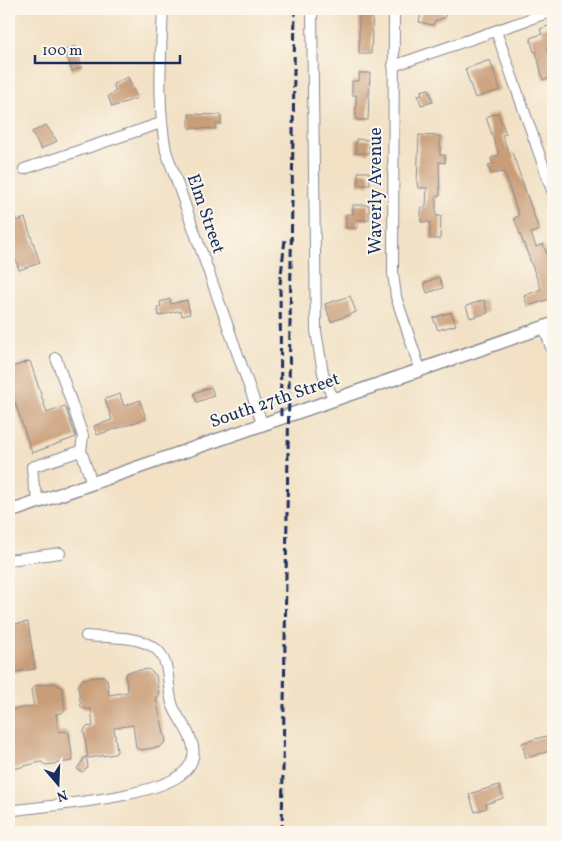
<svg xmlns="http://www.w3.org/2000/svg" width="562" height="841" viewBox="0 0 562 841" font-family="Vollkorn,serif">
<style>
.building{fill:#c99d78}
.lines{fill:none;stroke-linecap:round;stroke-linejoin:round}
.minor-casing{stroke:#868892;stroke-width:12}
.major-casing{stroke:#868892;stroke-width:15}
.minor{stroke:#fff;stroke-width:10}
.major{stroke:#fff;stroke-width:12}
.rail{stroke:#1b2f5e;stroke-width:3;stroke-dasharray:8 4;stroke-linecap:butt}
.labels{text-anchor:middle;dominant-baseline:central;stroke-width:4;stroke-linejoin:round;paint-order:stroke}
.street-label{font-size:18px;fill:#1b2f5e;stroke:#fbf7ec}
</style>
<rect width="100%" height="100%" fill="#fbf7ec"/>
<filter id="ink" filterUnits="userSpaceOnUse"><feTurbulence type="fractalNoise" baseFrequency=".02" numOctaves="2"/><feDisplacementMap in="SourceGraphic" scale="10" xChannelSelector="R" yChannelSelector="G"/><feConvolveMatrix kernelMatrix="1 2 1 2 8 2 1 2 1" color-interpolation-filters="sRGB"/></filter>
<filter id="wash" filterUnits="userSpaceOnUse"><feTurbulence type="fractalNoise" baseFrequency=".0096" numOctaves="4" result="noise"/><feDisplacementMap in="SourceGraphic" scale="20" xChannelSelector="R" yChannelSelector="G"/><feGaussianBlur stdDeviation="1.12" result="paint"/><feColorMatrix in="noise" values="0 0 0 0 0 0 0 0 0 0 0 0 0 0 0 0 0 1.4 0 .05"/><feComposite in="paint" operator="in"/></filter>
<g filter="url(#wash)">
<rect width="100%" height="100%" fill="#f2e1c5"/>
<g id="blocks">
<g class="building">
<path d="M 359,9 L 373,9 L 371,54 L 359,54 Z"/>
<path d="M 430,9 L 443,9 L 446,17 L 435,21 L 433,25 L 419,22 L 422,10 L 429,12 Z"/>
<path d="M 551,25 L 553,46 L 547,48 L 553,77 L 543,80 L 536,51 L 534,52 L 530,38 L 542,34 L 540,29 Z"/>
<path d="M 75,46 L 82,67 L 72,71 L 65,50 Z"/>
<path d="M 490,60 L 500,90 L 475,98 L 465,69 Z"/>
<path d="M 359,73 L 370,73 L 368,120 L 356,120 L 356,95 L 352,95 L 352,81 L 359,81 Z"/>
<path d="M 128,77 L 137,98 L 112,107 L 108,96 L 116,91 L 113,84 Z"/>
<path d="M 429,89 L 433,102 L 421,105 L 418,95 L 422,94 L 421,91 Z"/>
<path d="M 498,113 L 506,134 L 502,135 L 509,153 L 512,152 L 539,230 L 531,233 L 536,247 L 543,244 L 548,257 L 553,255 L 553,298 L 528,306 L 524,296 L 541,289 L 514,218 L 519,216 L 504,172 L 491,174 L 488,165 L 493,164 L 491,158 L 499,155 L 486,117 Z"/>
<path d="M 189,114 L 221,115 L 221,124 L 216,124 L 216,129 L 189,128 Z"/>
<path d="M 46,125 L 57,141 L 41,149 L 32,132 Z"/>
<path d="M 419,135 L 440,136 L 440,155 L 445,155 L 445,163 L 439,162 L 440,196 L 436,196 L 436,216 L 441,216 L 440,239 L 430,239 L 430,222 L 421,222 L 421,208 L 426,207 L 427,188 L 418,188 L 417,183 Z"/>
<path d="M 356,139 L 370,140 L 369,153 L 356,153 Z"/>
<path d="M 358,172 L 369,172 L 370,185 L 358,185 Z"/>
<path d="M 9,202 L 17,221 L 25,218 L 40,263 L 19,270 L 9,239 Z"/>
<path d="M 353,205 L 369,205 L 369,220 L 358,220 L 358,228 L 346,228 L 346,214 L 353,214 Z"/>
<path d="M 439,277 L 443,288 L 427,293 L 424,283 Z"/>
<path d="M 350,296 L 356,312 L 331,322 L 325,304 Z"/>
<path d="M 170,299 L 171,304 L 187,300 L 190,314 L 182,316 L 181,312 L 177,311 L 159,316 L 157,307 L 161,306 L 160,302 Z"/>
<path d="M 484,300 L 488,313 L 470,318 L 466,306 Z"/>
<path d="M 451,312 L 456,325 L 438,330 L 433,318 Z"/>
<path d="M 30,361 L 47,413 L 65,406 L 76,437 L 32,453 L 9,385 L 9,368 Z"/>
<path d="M 211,387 L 214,396 L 197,402 L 194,393 Z"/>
<path d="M 120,394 L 124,406 L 140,400 L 146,419 L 97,435 L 94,426 L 112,420 L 105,399 Z"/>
<path d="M 28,622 L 35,669 L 9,673 L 9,625 Z"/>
<path d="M 148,669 L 156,675 L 159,695 L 156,699 L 166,741 L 160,747 L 140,750 L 136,748 L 133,725 L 114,728 L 117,751 L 115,754 L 88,758 L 84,731 L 86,727 L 93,726 L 91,709 L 85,709 L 81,707 L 78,686 L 83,679 L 103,676 L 107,679 L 109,695 L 128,692 L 125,675 L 128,672 Z"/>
<path d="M 55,683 L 62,688 L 65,709 L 62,713 L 56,714 L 59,732 L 65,731 L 69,733 L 73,761 L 46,765 L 41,762 L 9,770 L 9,710 L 34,706 L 31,690 L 34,686 Z"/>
<path d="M 553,734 L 553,750 L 526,758 L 522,743 Z"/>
<path d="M 86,756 L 88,767 L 82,772 L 77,769 Z"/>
<path d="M 499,785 L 503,798 L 486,804 L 487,808 L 475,812 L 469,794 Z"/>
</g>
</g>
</g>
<g filter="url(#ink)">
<use href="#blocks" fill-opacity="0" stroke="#868892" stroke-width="1"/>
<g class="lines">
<defs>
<g id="minor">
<path d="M 163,9 C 161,56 157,104 166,151 L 262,423"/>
<path d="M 312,9 L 316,331 L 323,373 L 333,399"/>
<path d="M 394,9 L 393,273 L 396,297 L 420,369"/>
<path d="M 496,31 L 553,193"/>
<path d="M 393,66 L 553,11"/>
<path d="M 24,169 L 161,123"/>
<path d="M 544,327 L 553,353"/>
<path d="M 56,358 L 83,436 L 81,451"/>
<path d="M 40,502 L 34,487 L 32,467 L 81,451 L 92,483"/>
<path d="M 9,560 L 60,553"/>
<path d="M 9,811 C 48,805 160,798 185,771 C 192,764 195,757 193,747 C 191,731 176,718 172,703 C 167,687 171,661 156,649 C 138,635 109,638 86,636"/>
</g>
<path id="major" d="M 9,512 L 553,324"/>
</defs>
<use href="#minor" class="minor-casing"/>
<use href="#major" class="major-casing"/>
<use href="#minor" class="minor"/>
<use href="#major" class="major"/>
<g class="rail">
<path d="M 281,416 L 280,284 L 285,239"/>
<path d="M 282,832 L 295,9"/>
</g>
</g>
</g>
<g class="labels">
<g class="street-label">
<text transform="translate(376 191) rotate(-90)">Waverly Avenue</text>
<text transform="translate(205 214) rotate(71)">Elm Street</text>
<text transform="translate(275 401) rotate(-19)">South 27th Street</text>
</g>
</g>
<rect width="562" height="841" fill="none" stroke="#fbf7ec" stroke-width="30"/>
<g transform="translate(58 784) rotate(161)" stroke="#fbf7ec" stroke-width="4" paint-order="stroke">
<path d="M0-4L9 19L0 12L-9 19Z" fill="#1b2f5e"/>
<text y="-8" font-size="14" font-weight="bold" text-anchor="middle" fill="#1b2f5e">N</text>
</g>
<path d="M35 55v8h145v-8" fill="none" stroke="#1b2f5e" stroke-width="2.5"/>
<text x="42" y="55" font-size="15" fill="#1b2f5e" stroke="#fbf7ec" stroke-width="4" paint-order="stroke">100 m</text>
</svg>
